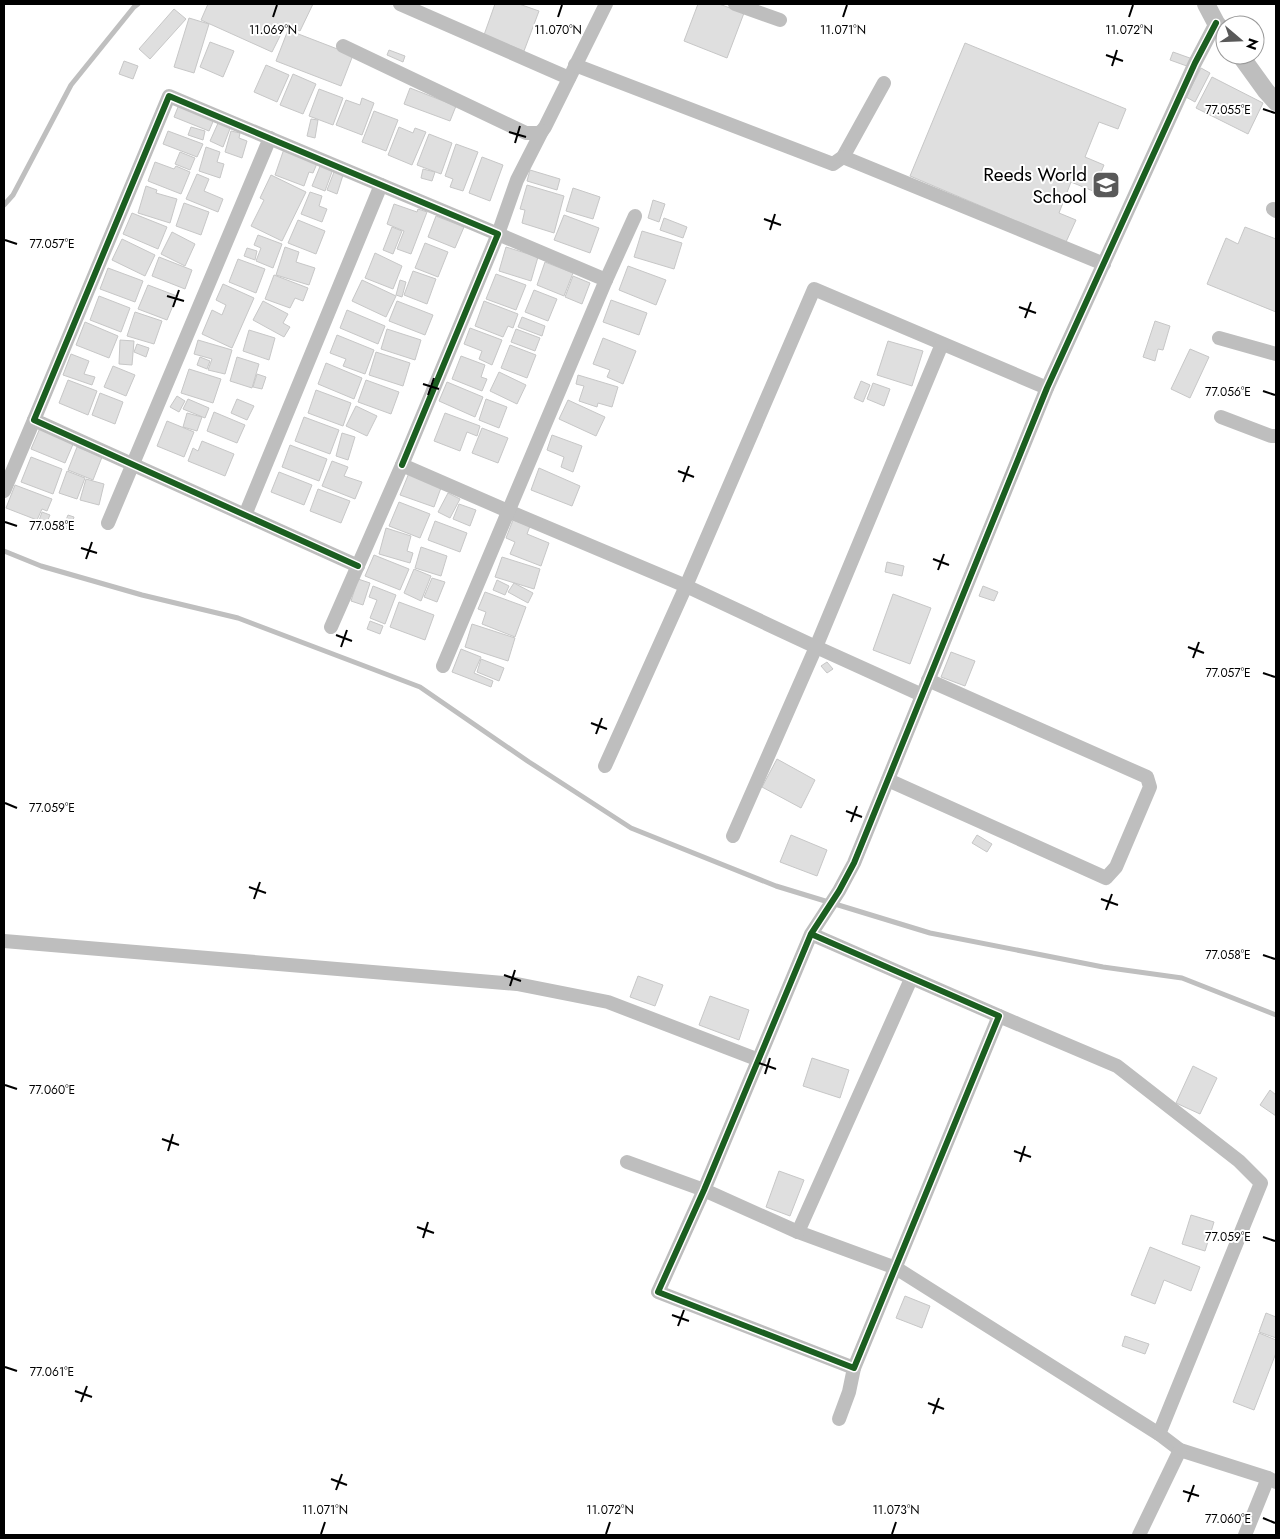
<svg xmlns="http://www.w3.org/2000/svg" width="1280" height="1539" viewBox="0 0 1280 1539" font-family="Jost,sans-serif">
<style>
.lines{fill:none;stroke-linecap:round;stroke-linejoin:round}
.stream{stroke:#bfbfbf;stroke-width:5}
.building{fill:#dfdfdf;stroke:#c7c7c7}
.minor{stroke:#bebebe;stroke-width:14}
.tertiary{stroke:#bebebe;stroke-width:18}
.cycleway-casing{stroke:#fff;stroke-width:9}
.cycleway{stroke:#1b5e20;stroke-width:6}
.ticks{fill:none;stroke:#000;stroke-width:2}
.labels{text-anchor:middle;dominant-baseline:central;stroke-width:4;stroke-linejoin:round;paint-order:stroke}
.poi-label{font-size:19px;fill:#000;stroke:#fff;text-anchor:end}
.ticks-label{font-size:12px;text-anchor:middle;fill:#000;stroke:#fff;stroke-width:4;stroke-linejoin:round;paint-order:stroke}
</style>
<rect width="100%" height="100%" fill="#fff"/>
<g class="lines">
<g class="stream">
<path d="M 4,205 L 13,195 L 71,85 L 134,7 L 138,4"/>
<path d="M 4,551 L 41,566 L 142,595 L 238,618 L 420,687 L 529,762 L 631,828 L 776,886 L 930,933 L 1103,967 L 1182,978 L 1276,1015"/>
</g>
</g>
<g class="building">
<path d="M 208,4 L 313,4 L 300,31 L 286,24 L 272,52 L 201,20 Z"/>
<path d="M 495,4 L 519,4 L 539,11 L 524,51 L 484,35 Z"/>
<path d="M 698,4 L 719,4 L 744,13 L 727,58 L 684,41 Z"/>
<path d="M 174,9 L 186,19 L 150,59 L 139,49 Z"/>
<path d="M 189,18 L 209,24 L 194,73 L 174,67 Z"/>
<path d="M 288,30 L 353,55 L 341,86 L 276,61 Z"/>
<path d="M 210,42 L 234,51 L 223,77 L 200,67 Z"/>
<path d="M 965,43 L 1126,109 L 1118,129 L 1099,122 L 1085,157 L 1104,165 L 1093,191 L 1071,182 L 1059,213 L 1076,220 L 1066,242 L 910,176 Z"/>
<path d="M 389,50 L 405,56 L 403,62 L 387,55 Z"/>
<path d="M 1173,52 L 1201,62 L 1198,70 L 1170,60 Z"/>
<path d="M 124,61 L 138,66 L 133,79 L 119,74 Z"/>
<path d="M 266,65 L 289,75 L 277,102 L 254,92 Z"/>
<path d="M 1201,68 L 1210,73 L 1195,102 L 1186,97 Z"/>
<path d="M 293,74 L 316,84 L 303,114 L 280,105 Z"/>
<path d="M 1212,77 L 1263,103 L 1248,134 L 1196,108 Z"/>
<path d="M 410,88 L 456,106 L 450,121 L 404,104 Z"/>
<path d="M 319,89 L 343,98 L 333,125 L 309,116 Z"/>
<path d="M 362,98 L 374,103 L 362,135 L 336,125 L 346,100 L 360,105 Z"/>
<path d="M 180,102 L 215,117 L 209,131 L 174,117 Z"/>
<path d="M 374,111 L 398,120 L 386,151 L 362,142 Z"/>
<path d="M 311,119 L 318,120 L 315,138 L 307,136 Z"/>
<path d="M 219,121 L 231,126 L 223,147 L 210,141 Z"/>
<path d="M 191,127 L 205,131 L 203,140 L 188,135 Z"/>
<path d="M 399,127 L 413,133 L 415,128 L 426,132 L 412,165 L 388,155 Z"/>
<path d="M 168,131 L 203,144 L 197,157 L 163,144 Z"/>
<path d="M 231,131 L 240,133 L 239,138 L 247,141 L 242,158 L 225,152 Z"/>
<path d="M 429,134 L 452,143 L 441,174 L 417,165 Z"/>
<path d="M 456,144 L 478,152 L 463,191 L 450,187 L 453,179 L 445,176 Z"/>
<path d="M 206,147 L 220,152 L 217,162 L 224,164 L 220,178 L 199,171 Z"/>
<path d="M 284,149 L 318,161 L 313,173 L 309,172 L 304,186 L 275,175 Z"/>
<path d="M 180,152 L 195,158 L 190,170 L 175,164 Z"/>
<path d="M 482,157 L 503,165 L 490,201 L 469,193 Z"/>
<path d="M 155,162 L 174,169 L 176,166 L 190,172 L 181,194 L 148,181 Z"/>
<path d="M 321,164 L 333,169 L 325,191 L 312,186 Z"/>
<path d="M 423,169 L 435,172 L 432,181 L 421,178 Z"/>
<path d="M 530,170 L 560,179 L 557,190 L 527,181 Z"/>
<path d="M 334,172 L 343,175 L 337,194 L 327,190 Z"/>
<path d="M 197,174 L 209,179 L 204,191 L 223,199 L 218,212 L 186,199 Z"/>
<path d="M 271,175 L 306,192 L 282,241 L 251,226 L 264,200 L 260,198 Z"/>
<path d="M 527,185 L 564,196 L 554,233 L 522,223 L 525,210 L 520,209 Z"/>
<path d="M 146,186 L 157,190 L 156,193 L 177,199 L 170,223 L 138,213 Z"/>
<path d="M 573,188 L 600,197 L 593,219 L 566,211 Z"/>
<path d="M 310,192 L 322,196 L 319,206 L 327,209 L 322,222 L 301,214 Z"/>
<path d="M 653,200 L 665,204 L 659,222 L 648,218 Z"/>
<path d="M 184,203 L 209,212 L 201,235 L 176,226 Z"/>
<path d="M 394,204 L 417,212 L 418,209 L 427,212 L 411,254 L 397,249 L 404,231 L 387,224 Z"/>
<path d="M 132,213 L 167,227 L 158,249 L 123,234 Z"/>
<path d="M 564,215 L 599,228 L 590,253 L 554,240 Z"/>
<path d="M 436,216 L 464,227 L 455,248 L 428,237 Z"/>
<path d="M 664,218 L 687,227 L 683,238 L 660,230 Z"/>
<path d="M 298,220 L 325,231 L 316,254 L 288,243 Z"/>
<path d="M 392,227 L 402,231 L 393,254 L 383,250 Z"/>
<path d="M 1245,227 L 1276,239 L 1276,312 L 1207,284 L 1226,238 L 1238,244 Z"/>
<path d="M 642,231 L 682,243 L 674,269 L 634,257 Z"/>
<path d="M 172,232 L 195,244 L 185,266 L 161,254 Z"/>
<path d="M 258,235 L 282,244 L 273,268 L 256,261 L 261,248 L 254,245 Z"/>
<path d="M 122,239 L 155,255 L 145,276 L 112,260 Z"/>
<path d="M 425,243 L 448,252 L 438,277 L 415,268 Z"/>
<path d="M 285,247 L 299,252 L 296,262 L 315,268 L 309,285 L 276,275 Z"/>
<path d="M 506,247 L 538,257 L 531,281 L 499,271 Z"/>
<path d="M 247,248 L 257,251 L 255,260 L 244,256 Z"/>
<path d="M 375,253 L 402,266 L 393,289 L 365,278 Z"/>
<path d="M 159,257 L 192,270 L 185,289 L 152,276 Z"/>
<path d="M 238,259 L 265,269 L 256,293 L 229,282 Z"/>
<path d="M 545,262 L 573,273 L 564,296 L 537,285 Z"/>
<path d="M 628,266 L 666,280 L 656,305 L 619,290 Z"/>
<path d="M 108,268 L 143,281 L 135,302 L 100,289 Z"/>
<path d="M 413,271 L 436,279 L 427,304 L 404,295 Z"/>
<path d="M 496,274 L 526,285 L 516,310 L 486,299 Z"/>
<path d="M 274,275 L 308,288 L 303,301 L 295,298 L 290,308 L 265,299 Z"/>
<path d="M 573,276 L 590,283 L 582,304 L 565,297 Z"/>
<path d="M 362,280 L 396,296 L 386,317 L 352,301 Z"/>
<path d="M 400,280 L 406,282 L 402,297 L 396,295 Z"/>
<path d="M 223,284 L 254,298 L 232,348 L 202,334 L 212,310 L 222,315 L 226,305 L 216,300 Z"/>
<path d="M 148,285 L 177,296 L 167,320 L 138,309 Z"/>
<path d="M 534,290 L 557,299 L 548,321 L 525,312 Z"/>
<path d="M 99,296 L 130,308 L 121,332 L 90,320 Z"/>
<path d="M 611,300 L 647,313 L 639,335 L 603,322 Z"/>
<path d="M 263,301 L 288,314 L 283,323 L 290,327 L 284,337 L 253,320 Z"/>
<path d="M 397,301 L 433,315 L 425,335 L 389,321 Z"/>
<path d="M 484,301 L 518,314 L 513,328 L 508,326 L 503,337 L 475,326 Z"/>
<path d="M 347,310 L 385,326 L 378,344 L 340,328 Z"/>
<path d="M 135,312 L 162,321 L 154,344 L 127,336 Z"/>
<path d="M 522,317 L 545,326 L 542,336 L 518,327 Z"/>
<path d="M 1155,321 L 1170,326 L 1163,350 L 1158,349 L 1155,361 L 1143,357 Z"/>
<path d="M 85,322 L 118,336 L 109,358 L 76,345 Z"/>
<path d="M 470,328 L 502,340 L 492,365 L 479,359 L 482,351 L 464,344 Z"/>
<path d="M 387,329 L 421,340 L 415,360 L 381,349 Z"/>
<path d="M 516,329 L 540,338 L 535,351 L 511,342 Z"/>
<path d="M 249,330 L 275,338 L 269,360 L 243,351 Z"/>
<path d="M 337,335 L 374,350 L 365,374 L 343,366 L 346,359 L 330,353 Z"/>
<path d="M 603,338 L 636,351 L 623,384 L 607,377 L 610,370 L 593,364 Z"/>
<path d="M 120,340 L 134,341 L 132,365 L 119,364 Z"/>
<path d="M 198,340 L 232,350 L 225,374 L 208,370 L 212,359 L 194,354 Z"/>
<path d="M 888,341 L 923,351 L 912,386 L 877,375 Z"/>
<path d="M 137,344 L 149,348 L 146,357 L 134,352 Z"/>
<path d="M 510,345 L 536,355 L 527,378 L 501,368 Z"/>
<path d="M 1190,349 L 1209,357 L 1190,398 L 1171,389 Z"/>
<path d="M 376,352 L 410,363 L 403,386 L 369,375 Z"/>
<path d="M 71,354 L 89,361 L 84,374 L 95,377 L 92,385 L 63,375 Z"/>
<path d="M 461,356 L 485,365 L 481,377 L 487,379 L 482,391 L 452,379 Z"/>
<path d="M 200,357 L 210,361 L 207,369 L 197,365 Z"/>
<path d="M 237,357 L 259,364 L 252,388 L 230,381 Z"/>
<path d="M 326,363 L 362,378 L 354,399 L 318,384 Z"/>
<path d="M 113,366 L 135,375 L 126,396 L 104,387 Z"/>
<path d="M 189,369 L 221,379 L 213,403 L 181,393 Z"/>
<path d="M 499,372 L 526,385 L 517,404 L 490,391 Z"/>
<path d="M 257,374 L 266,377 L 262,389 L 253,387 Z"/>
<path d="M 578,375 L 618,387 L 612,407 L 598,403 L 597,407 L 579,401 L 584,386 L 576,384 Z"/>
<path d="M 68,380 L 97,391 L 88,415 L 59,403 Z"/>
<path d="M 366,380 L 399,392 L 391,414 L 358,402 Z"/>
<path d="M 861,381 L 870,385 L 863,402 L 854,398 Z"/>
<path d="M 447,382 L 483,397 L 475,417 L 439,401 Z"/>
<path d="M 873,383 L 890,389 L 884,406 L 867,399 Z"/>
<path d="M 316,390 L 351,403 L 343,426 L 308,413 Z"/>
<path d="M 100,393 L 123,402 L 115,424 L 92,415 Z"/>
<path d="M 177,396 L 185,401 L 179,412 L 170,407 Z"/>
<path d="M 188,399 L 209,408 L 205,418 L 183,409 Z"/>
<path d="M 237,399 L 254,406 L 247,420 L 231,413 Z"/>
<path d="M 486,399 L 507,407 L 499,428 L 479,420 Z"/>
<path d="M 568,400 L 605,417 L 596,436 L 559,419 Z"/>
<path d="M 356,406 L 377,416 L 367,436 L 346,426 Z"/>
<path d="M 214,412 L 245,425 L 237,443 L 207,431 Z"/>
<path d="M 187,413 L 202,417 L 197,431 L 183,427 Z"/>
<path d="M 445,413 L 480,426 L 477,436 L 467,432 L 460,451 L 434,441 Z"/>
<path d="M 304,417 L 339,430 L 330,454 L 295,441 Z"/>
<path d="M 167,421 L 194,432 L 184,457 L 157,446 Z"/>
<path d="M 40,428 L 74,442 L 65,463 L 31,449 Z"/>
<path d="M 482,428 L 508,438 L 498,463 L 472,453 Z"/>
<path d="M 342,433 L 355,437 L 348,460 L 336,456 Z"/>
<path d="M 552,435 L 582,446 L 573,472 L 561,467 L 564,457 L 547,450 Z"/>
<path d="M 202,441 L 234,454 L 225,476 L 188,461 L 193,448 L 198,451 Z"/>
<path d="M 290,445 L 327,459 L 319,481 L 282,467 Z"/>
<path d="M 77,447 L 102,457 L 93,480 L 68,470 Z"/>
<path d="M 31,457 L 62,469 L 53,494 L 21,482 Z"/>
<path d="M 332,461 L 348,467 L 344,476 L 362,482 L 355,499 L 322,486 Z"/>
<path d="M 539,468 L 580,486 L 572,506 L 531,490 Z"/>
<path d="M 67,471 L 85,478 L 77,499 L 59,493 Z"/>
<path d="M 279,472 L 312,485 L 304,505 L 271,492 Z"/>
<path d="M 409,473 L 442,485 L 434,507 L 400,495 Z"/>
<path d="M 86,479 L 104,484 L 99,505 L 80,500 Z"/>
<path d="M 15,485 L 52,499 L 47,511 L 42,509 L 37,520 L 6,508 Z"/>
<path d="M 318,489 L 350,501 L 341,523 L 310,511 Z"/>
<path d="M 448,493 L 460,499 L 450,518 L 438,512 Z"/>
<path d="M 399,502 L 430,514 L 420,538 L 389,526 Z"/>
<path d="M 459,504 L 476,510 L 470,526 L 453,519 Z"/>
<path d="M 42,512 L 50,515 L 44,529 L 37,526 Z"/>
<path d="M 68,515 L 74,517 L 70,530 L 63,527 Z"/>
<path d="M 513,520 L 530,526 L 527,534 L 549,543 L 541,566 L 510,554 L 515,542 L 506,538 Z"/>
<path d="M 435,521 L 467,533 L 460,552 L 428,540 Z"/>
<path d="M 386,528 L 411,536 L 407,551 L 413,553 L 410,563 L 379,554 Z"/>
<path d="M 421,547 L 447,556 L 441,576 L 415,568 Z"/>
<path d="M 374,555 L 409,569 L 400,590 L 365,576 Z"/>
<path d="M 502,557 L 540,569 L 534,589 L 495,577 Z"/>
<path d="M 887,562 L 904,566 L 902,576 L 885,572 Z"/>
<path d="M 414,569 L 431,576 L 421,601 L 404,593 Z"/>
<path d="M 432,578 L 445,582 L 437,602 L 424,597 Z"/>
<path d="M 358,579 L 370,583 L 363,605 L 351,601 Z"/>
<path d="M 497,580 L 509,586 L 505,595 L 493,590 Z"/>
<path d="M 514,583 L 533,593 L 528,603 L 508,592 Z"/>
<path d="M 373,586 L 396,595 L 385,624 L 370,618 L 377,600 L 369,597 Z"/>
<path d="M 983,586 L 998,592 L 994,601 L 979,596 Z"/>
<path d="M 485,592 L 526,607 L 515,637 L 482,624 L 486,612 L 478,609 Z"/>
<path d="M 893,594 L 931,608 L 910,664 L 873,650 Z"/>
<path d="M 399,602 L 434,615 L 425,640 L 390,627 Z"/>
<path d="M 370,621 L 383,626 L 380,634 L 367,629 Z"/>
<path d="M 472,624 L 515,638 L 508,661 L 465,647 Z"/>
<path d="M 461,649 L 481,657 L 474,673 L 493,681 L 491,687 L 452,672 Z"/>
<path d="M 951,652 L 975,661 L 965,686 L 941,677 Z"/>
<path d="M 481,659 L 504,668 L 499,681 L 477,672 Z"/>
<path d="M 827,662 L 833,669 L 827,673 L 821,666 Z"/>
<path d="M 777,759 L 815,780 L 801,808 L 762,787 Z"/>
<path d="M 791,835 L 827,850 L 817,876 L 780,862 Z"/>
<path d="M 977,835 L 992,844 L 987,852 L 972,843 Z"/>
<path d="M 638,976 L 663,985 L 655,1006 L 630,997 Z"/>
<path d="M 710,996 L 749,1010 L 739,1040 L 699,1025 Z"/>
<path d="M 812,1058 L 849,1070 L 840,1098 L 803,1086 Z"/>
<path d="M 1193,1066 L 1217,1078 L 1200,1114 L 1176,1103 Z"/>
<path d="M 1270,1090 L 1276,1095 L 1276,1116 L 1260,1105 Z"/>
<path d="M 779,1171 L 804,1180 L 790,1216 L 766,1207 Z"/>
<path d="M 1191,1215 L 1214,1222 L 1205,1251 L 1182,1244 Z"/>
<path d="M 1150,1247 L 1200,1267 L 1191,1291 L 1164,1280 L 1155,1304 L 1131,1295 Z"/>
<path d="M 905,1296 L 930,1306 L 922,1328 L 896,1318 Z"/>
<path d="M 1266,1313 L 1276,1317 L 1276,1338 L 1259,1332 Z"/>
<path d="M 1259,1333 L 1276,1340 L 1276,1353 L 1254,1410 L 1233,1402 Z"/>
<path d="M 1125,1336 L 1149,1344 L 1145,1354 L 1122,1346 Z"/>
</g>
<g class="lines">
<g class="minor">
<path d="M 400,4 L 569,78"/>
<path d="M 735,4 L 780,20"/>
<path d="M 343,46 L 526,133 L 538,133 L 542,131 L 545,127 L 606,4"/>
<path d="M 575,65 L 833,164 L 843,157 L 884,83"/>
<path d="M 843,157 L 1104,264"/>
<path d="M 1273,209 L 1276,211"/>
<path d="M 606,280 L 635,216"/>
<path d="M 1219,338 L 1276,354"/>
<path d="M 1221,417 L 1271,436 L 1276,436"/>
<path d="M 4,491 L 34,420"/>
<path d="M 245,515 L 381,185"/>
<path d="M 108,523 L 270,138"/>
<path d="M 358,566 L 34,420 L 169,96 L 498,234 L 402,465"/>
<path d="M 331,627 L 402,465 L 508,511 L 686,586 L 816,647 L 922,695"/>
<path d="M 443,666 L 606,280 L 498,234 L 517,180 L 542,131"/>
<path d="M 605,766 L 686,586 L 814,289 L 1047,388"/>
<path d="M 888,780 L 1106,878 L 1116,867 L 1150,787 L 1147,777 L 928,680"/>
<path d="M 733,836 L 816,647 L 942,344"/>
<path d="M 811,934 L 999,1016 L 854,1368 L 658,1292 L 704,1190 L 811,934 L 839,891 L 854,863 L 1047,388 L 1195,63 L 1216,23"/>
<path d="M 4,941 L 517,984 L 608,1002 L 759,1060"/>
<path d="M 911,979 L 798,1232 L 896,1268 L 1159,1434 L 1180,1450 L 1268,1478 L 1276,1482"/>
<path d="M 999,1016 L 1117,1066 L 1239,1161 L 1261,1183 L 1159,1434"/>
<path d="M 627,1162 L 704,1190 L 798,1232"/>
<path d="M 839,1419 L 849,1392 L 854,1368"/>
<path d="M 1139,1535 L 1180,1450"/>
<path d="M 1245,1535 L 1268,1478"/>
</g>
<g class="tertiary">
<path d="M 1206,4 L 1216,23 L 1225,35"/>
<path d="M 1240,55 L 1266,91 L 1276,102"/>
</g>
<defs>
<g id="cycleway">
<path d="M 358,566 L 34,420 L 169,96 L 498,234 L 402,465"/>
<path d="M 811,934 L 999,1016 L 854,1368 L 658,1292 L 704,1190 L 811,934 L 839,891 L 854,863 L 1047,388 L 1195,63 L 1216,23"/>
</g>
</defs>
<use href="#cycleway" class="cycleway-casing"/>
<use href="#cycleway" class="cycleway"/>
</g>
<path class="ticks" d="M 273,17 L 277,5M 558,17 L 562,5M 843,17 L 847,5M 1129,17 L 1133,5M 1106,55 L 1123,61M 1112,66 L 1117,50M 1263,109 L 1275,113M 509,132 L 526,137M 515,143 L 520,126M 764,219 L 781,225M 770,230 L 775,214M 5,240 L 17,244M 167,296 L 184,301M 173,307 L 179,290M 1019,307 L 1036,313M 1025,318 L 1031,302M 423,384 L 439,389M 1263,391 L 1275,395M 428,395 L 434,378M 678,471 L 694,477M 683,482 L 689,466M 5,522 L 17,526M 81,548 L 97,553M 86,559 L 92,542M 933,559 L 949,565M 938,570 L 944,554M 336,635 L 352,641M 341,647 L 347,630M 1188,647 L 1204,653M 1193,658 L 1199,642M 1263,673 L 1275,677M 591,723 L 607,729M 596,734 L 602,718M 5,803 L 17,808M 846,811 L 862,817M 851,822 L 857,806M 249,887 L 266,893M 254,899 L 260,882M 1101,899 L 1118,905M 1106,910 L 1112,894M 1263,955 L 1275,959M 504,975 L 521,981M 510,986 L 515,970M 759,1063 L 776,1069M 765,1074 L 770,1058M 5,1085 L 17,1089M 162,1139 L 179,1145M 168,1151 L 173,1134M 1014,1151 L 1031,1157M 1020,1162 L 1025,1146M 417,1227 L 434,1233M 1263,1237 L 1275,1241M 423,1238 L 428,1222M 672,1315 L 689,1321M 678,1326 L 684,1310M 5,1367 L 17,1371M 75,1391 L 92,1397M 81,1402 L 87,1386M 928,1403 L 944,1409M 933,1414 L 939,1398M 331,1479 L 347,1485M 336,1490 L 342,1474M 1183,1491 L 1199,1496M 1188,1502 L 1194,1485M 1263,1518 L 1275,1523M 321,1534 L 325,1522M 606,1534 L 610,1522M 892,1534 L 896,1522"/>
<defs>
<symbol id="school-square" viewBox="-11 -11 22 22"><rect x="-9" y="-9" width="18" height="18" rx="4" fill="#595959" stroke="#fff"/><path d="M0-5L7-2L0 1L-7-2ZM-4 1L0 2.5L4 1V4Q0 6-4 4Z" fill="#fff"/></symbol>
</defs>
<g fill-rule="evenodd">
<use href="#school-square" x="1090" y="169" width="32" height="32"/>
</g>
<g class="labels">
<g class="poi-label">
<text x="1087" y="174">Reeds World<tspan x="1087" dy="22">School</tspan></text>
</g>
</g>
<g class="ticks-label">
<text x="273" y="34">11.069°N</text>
<text x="558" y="34">11.070°N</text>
<text x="843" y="34">11.071°N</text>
<text x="1129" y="34">11.072°N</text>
<text x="1228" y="114">77.055°E</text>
<text x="52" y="248">77.057°E</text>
<text x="1228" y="396">77.056°E</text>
<text x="52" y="530">77.058°E</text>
<text x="1228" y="677">77.057°E</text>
<text x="52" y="812">77.059°E</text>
<text x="1228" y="959">77.058°E</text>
<text x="52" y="1094">77.060°E</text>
<text x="1228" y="1241">77.059°E</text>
<text x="52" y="1376">77.061°E</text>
<text x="325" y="1514">11.071°N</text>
<text x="610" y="1514">11.072°N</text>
<text x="896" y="1514">11.073°N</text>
<text x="1228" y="1523">77.060°E</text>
</g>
<rect width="1280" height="1539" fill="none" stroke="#000000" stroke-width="10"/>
<g transform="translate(1240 40) rotate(109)"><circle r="24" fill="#ffffff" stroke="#999999"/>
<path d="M0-4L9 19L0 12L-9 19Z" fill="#595959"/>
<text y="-8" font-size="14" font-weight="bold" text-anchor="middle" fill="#000000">N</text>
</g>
</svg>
